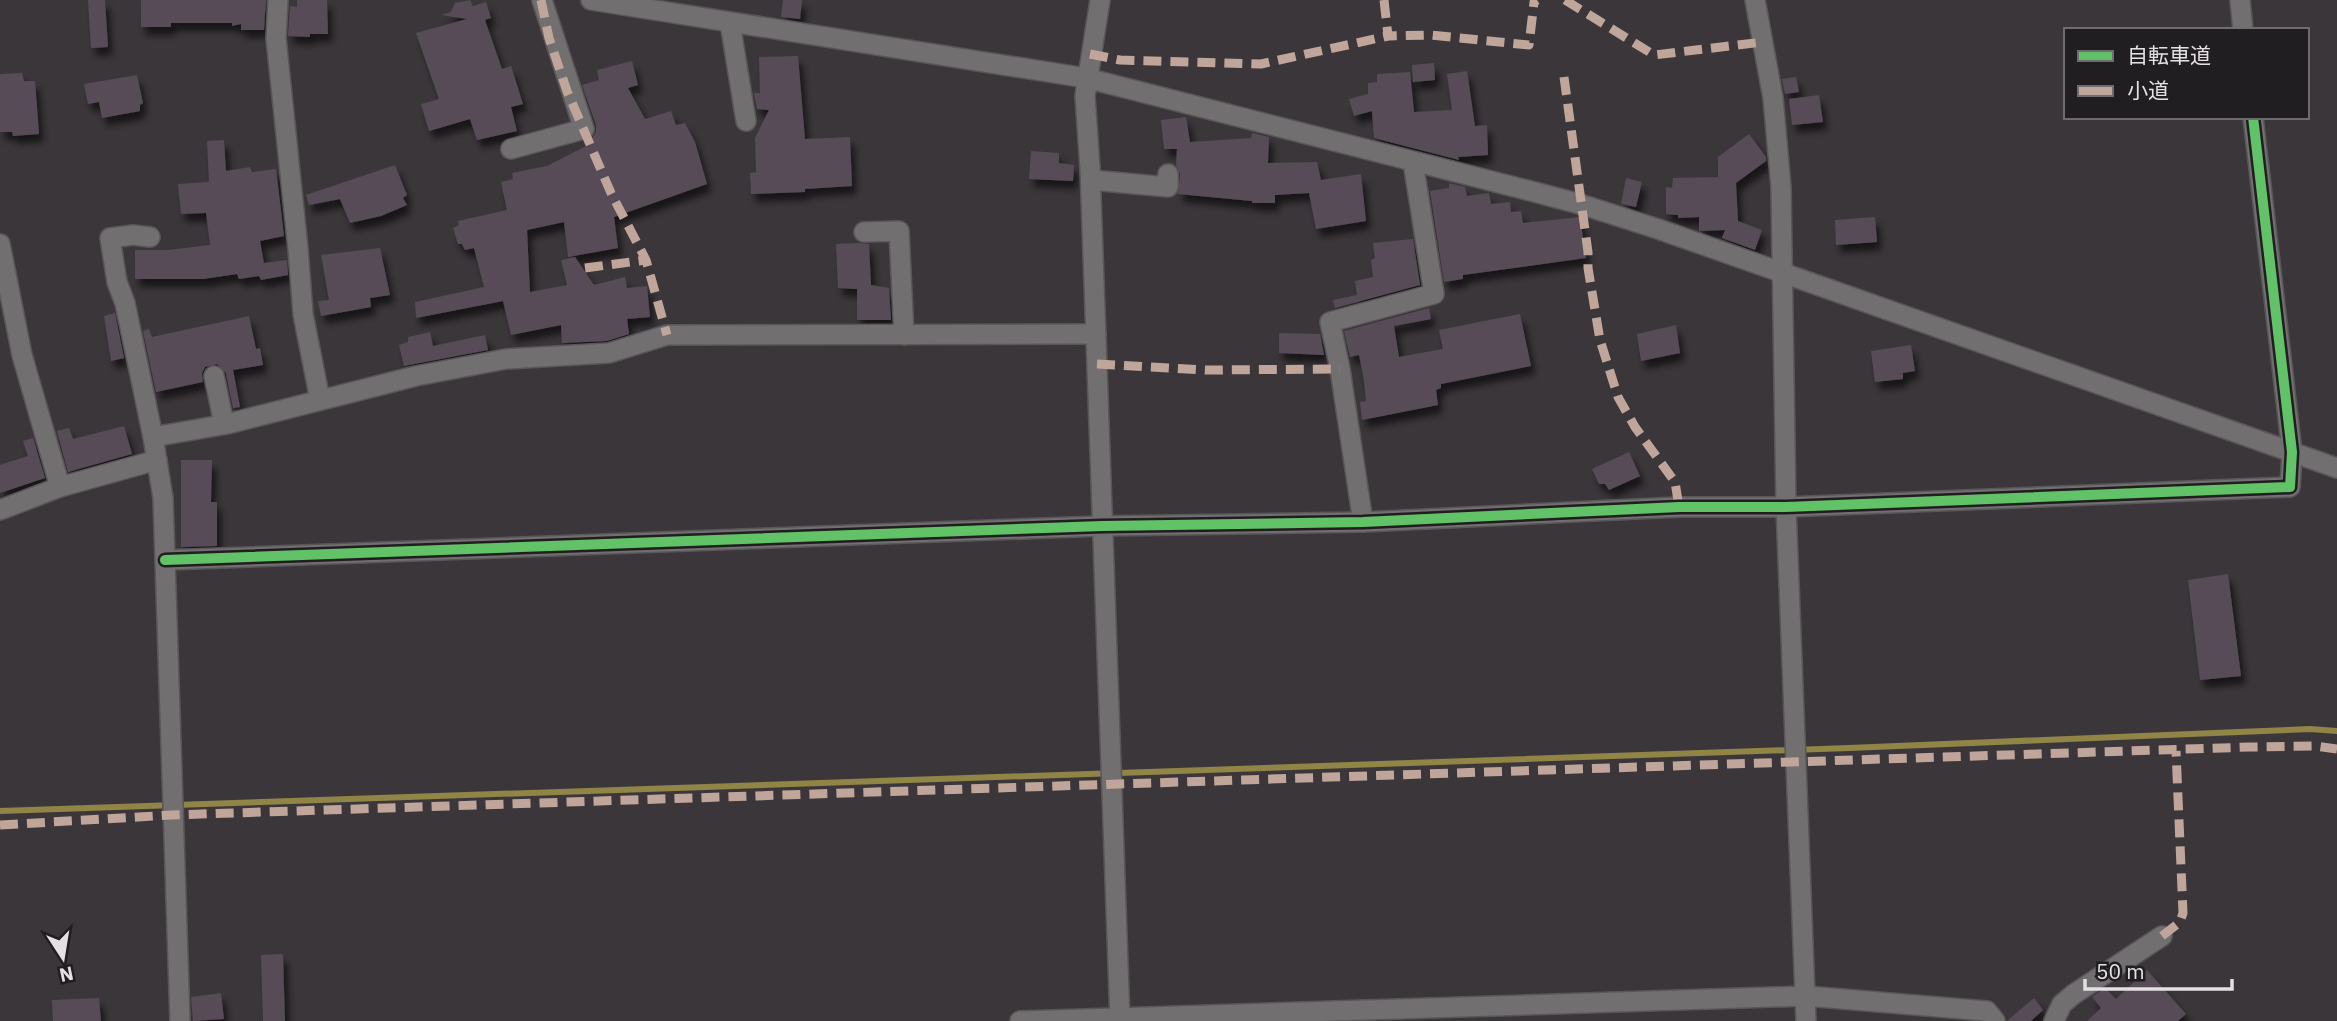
<svg xmlns="http://www.w3.org/2000/svg" width="2337" height="1021" viewBox="0 0 2337 1021" font-family="'IBM Plex Sans','Noto Sans JP',sans-serif">
<style>
.lines{fill:none;stroke-linecap:round;stroke-linejoin:round}
.stream{stroke:#908447;stroke-width:6}
.building{fill:#564c56;filter:url(#shadow)}
.minor-casing{stroke:#595558;stroke-width:22}
.minor{stroke:#726f71;stroke-width:19}
.quiet{stroke:#c0a59a;stroke-width:9;stroke-dasharray:18 9;stroke-linecap:butt}
.cycleway-casing{stroke:#211e21;stroke-width:15}
.cycleway{stroke:#61c268;stroke-width:10}
</style>
<defs>
<filter id="shadow"><feDropShadow dx="4.5" dy="8" stdDeviation="3.5" flood-color="#0009"/></filter>
</defs>
<rect width="100%" height="100%" fill="#3b363a"/>
<g class="lines">
<path class="stream" d="M 0,811 L 1849,748 L 2310,729 L 2337,731"/>
</g>
<g class="building">
<path d="M 88,0 L 105,0 L 108,47 L 91,48 Z"/>
<path d="M 141,0 L 266,0 L 264,30 L 241,30 L 241,24 L 232,26 L 232,23 L 171,23 L 171,27 L 141,27 Z"/>
<path d="M 297,0 L 327,0 L 328,34 L 310,34 L 310,37 L 288,36 L 290,6 L 297,7 Z"/>
<path d="M 470,0 L 473,6 L 486,2 L 491,18 L 485,20 L 502,69 L 511,66 L 523,104 L 511,107 L 517,131 L 477,140 L 470,119 L 429,131 L 421,104 L 439,99 L 416,33 L 467,19 L 441,15 L 451,12 L 455,3 Z"/>
<path d="M 783,0 L 802,0 L 800,19 L 781,17 Z"/>
<path d="M 798,56 L 805,139 L 850,137 L 852,186 L 805,189 L 805,192 L 751,194 L 750,173 L 756,172 L 755,138 L 769,110 L 757,109 L 754,93 L 760,93 L 759,57 Z"/>
<path d="M 632,61 L 638,85 L 628,88 L 645,119 L 671,111 L 676,125 L 685,123 L 695,142 L 707,184 L 614,217 L 618,248 L 568,257 L 564,222 L 527,230 L 530,292 L 567,285 L 561,260 L 575,257 L 594,285 L 625,277 L 627,288 L 647,286 L 650,317 L 627,319 L 629,334 L 607,341 L 562,343 L 561,325 L 511,335 L 503,301 L 416,318 L 415,302 L 484,287 L 474,248 L 465,250 L 462,244 L 458,244 L 453,228 L 459,225 L 458,221 L 507,210 L 501,182 L 513,179 L 512,173 L 547,166 L 594,142 L 592,138 L 596,132 L 596,125 L 582,85 L 599,80 L 597,70 Z"/>
<path d="M 1434,63 L 1435,80 L 1413,82 L 1412,65 Z"/>
<path d="M 1467,71 L 1475,126 L 1487,125 L 1488,155 L 1458,157 L 1459,160 L 1374,138 L 1372,111 L 1354,116 L 1349,99 L 1368,94 L 1368,83 L 1377,82 L 1377,74 L 1410,72 L 1414,112 L 1452,110 L 1447,74 Z"/>
<path d="M 22,73 L 24,81 L 35,81 L 39,134 L 13,136 L 12,132 L 0,132 L 0,74 Z"/>
<path d="M 137,75 L 143,103 L 140,105 L 140,111 L 102,118 L 99,102 L 88,104 L 84,84 Z"/>
<path d="M 1796,77 L 1799,92 L 1785,94 L 1782,79 Z"/>
<path d="M 1819,95 L 1823,122 L 1792,125 L 1789,99 Z"/>
<path d="M 1186,117 L 1190,142 L 1251,138 L 1252,133 L 1269,137 L 1268,163 L 1317,162 L 1321,180 L 1361,174 L 1366,221 L 1316,229 L 1309,193 L 1275,195 L 1275,203 L 1252,203 L 1252,201 L 1178,194 L 1180,174 L 1176,165 L 1177,149 L 1164,149 L 1161,120 Z"/>
<path d="M 1749,134 L 1766,157 L 1766,161 L 1736,183 L 1738,221 L 1762,230 L 1755,250 L 1722,238 L 1725,230 L 1699,231 L 1699,217 L 1678,218 L 1678,215 L 1666,214 L 1666,187 L 1672,188 L 1673,178 L 1718,177 L 1718,157 Z"/>
<path d="M 224,140 L 226,171 L 250,167 L 252,172 L 276,169 L 284,236 L 260,241 L 264,263 L 287,260 L 288,275 L 261,280 L 259,276 L 239,279 L 237,274 L 203,279 L 135,279 L 135,250 L 168,250 L 210,245 L 206,213 L 181,214 L 178,184 L 209,182 L 207,141 Z"/>
<path d="M 1031,151 L 1059,153 L 1059,163 L 1074,165 L 1073,181 L 1029,179 Z"/>
<path d="M 395,165 L 407,195 L 403,198 L 407,205 L 381,216 L 350,223 L 340,199 L 309,205 L 306,195 Z"/>
<path d="M 1626,178 L 1642,182 L 1636,207 L 1621,204 Z"/>
<path d="M 1449,183 L 1465,187 L 1467,196 L 1489,193 L 1491,204 L 1510,202 L 1511,212 L 1521,211 L 1523,223 L 1580,217 L 1586,258 L 1463,275 L 1463,279 L 1444,282 L 1430,191 L 1449,188 Z"/>
<path d="M 1875,217 L 1877,242 L 1836,245 L 1835,220 Z"/>
<path d="M 1413,239 L 1420,285 L 1335,308 L 1333,300 L 1357,295 L 1355,281 L 1373,277 L 1371,260 L 1375,258 L 1373,243 Z"/>
<path d="M 858,243 L 869,244 L 871,285 L 889,288 L 891,320 L 857,320 L 857,289 L 838,288 L 836,244 Z"/>
<path d="M 380,248 L 390,295 L 370,298 L 371,307 L 321,316 L 318,301 L 329,300 L 321,255 Z"/>
<path d="M 1429,308 L 1431,319 L 1394,326 L 1399,357 L 1443,349 L 1439,330 L 1520,314 L 1531,366 L 1441,384 L 1441,388 L 1436,390 L 1438,405 L 1362,420 L 1360,402 L 1366,401 L 1364,381 L 1359,355 L 1350,357 L 1344,331 Z"/>
<path d="M 115,313 L 124,358 L 111,361 L 104,316 Z"/>
<path d="M 249,316 L 256,349 L 260,348 L 263,365 L 233,370 L 240,407 L 233,408 L 226,373 L 217,364 L 205,367 L 202,373 L 203,382 L 156,392 L 143,331 L 149,329 L 152,337 Z"/>
<path d="M 1676,325 L 1680,353 L 1641,361 L 1637,334 Z"/>
<path d="M 430,332 L 433,346 L 485,335 L 488,350 L 404,366 L 399,345 L 408,342 L 408,337 Z"/>
<path d="M 1279,333 L 1320,334 L 1324,355 L 1279,353 Z"/>
<path d="M 1911,345 L 1915,371 L 1903,373 L 1903,379 L 1875,382 L 1871,351 Z"/>
<path d="M 124,426 L 132,454 L 68,472 L 57,431 L 69,428 L 73,439 Z"/>
<path d="M 33,438 L 45,478 L 0,493 L 0,465 L 28,456 L 23,441 Z"/>
<path d="M 1629,452 L 1640,476 L 1609,490 L 1605,484 L 1599,484 L 1592,469 Z"/>
<path d="M 181,460 L 212,460 L 211,502 L 217,502 L 217,546 L 181,547 Z"/>
<path d="M 2228,574 L 2241,676 L 2200,680 L 2188,580 Z"/>
<path d="M 283,954 L 285,1021 L 263,1021 L 261,955 Z"/>
<path d="M 2147,970 L 2186,1014 L 2178,1021 L 2087,1021 L 2101,1008 L 2092,997 L 2105,988 L 2116,999 Z"/>
<path d="M 221,993 L 224,1019 L 193,1021 L 191,997 Z"/>
<path d="M 99,998 L 101,1021 L 53,1021 L 52,1000 Z"/>
<path d="M 2034,998 L 2043,1010 L 2031,1021 L 2007,1021 Z"/>
</g>
<g class="lines">
<defs>
<g id="minor">
<path d="M 278,0 L 276,38 L 298,249 L 303,314 L 320,400"/>
<path d="M 591,0 L 1086,78 L 1527,190 L 1580,204 L 1658,229 L 2337,468"/>
<path d="M 1100,0 L 1085,96 L 1090,168 L 1120,1021"/>
<path d="M 1755,0 L 1773,98 L 1781,187 L 1786,507 L 1806,1021"/>
<path d="M 2240,0 L 2243,30"/>
<path d="M 730,23 L 746,121"/>
<path d="M 511,149 L 584,129 L 542,0"/>
<path d="M 1091,180 L 1168,187 L 1168,174"/>
<path d="M 864,232 L 899,231 L 904,335"/>
<path d="M 150,237 L 133,235 L 110,238 L 117,282 L 125,303 L 153,437"/>
<path d="M 0,244 L 22,355 L 60,487"/>
<path d="M 214,376 L 224,424"/>
<path d="M 0,510 L 60,487 L 157,460"/>
<path d="M 1363,522 L 1340,369 L 1330,322 L 1434,294 L 1413,162"/>
<path d="M 165,560 L 1102,526 L 1363,522 L 1679,507 L 1786,507 L 2290,487 L 2292,452 L 2253,117"/>
<path d="M 180,1021 L 163,498 L 153,437 L 227,424 L 416,376 L 506,359 L 609,353 L 667,335 L 1096,334"/>
<path d="M 1020,1021 L 1806,996 L 1987,1011 L 1995,1021"/>
<path d="M 2054,1021 L 2062,1004 L 2074,994 L 2162,936"/>
</g>
</defs>
<use href="#minor" class="minor-casing"/>
<use href="#minor" class="minor"/>
<g class="quiet">
<path d="M 541,0 L 549,38 L 567,91 L 611,193 L 646,260 L 667,335"/>
<path d="M 1384,0 L 1388,36 L 1430,35 L 1529,45 L 1534,2 L 1537,0"/>
<path d="M 1565,0 L 1654,55 L 1763,42"/>
<path d="M 1090,54 L 1120,60 L 1261,64 L 1388,36"/>
<path d="M 1564,77 L 1588,252 L 1588,268 L 1600,340 L 1618,397 L 1635,427 L 1675,482 L 1679,507"/>
<path d="M 585,268 L 646,260"/>
<path d="M 1097,364 L 1207,370 L 1340,369"/>
<path d="M 0,825 L 172,815 L 2250,747 L 2315,746 L 2337,749"/>
<path d="M 2162,936 L 2180,922 L 2183,913 L 2176,751"/>
</g>
<defs>
<path id="cycleway" d="M 165,560 L 1102,526 L 1363,522 L 1679,507 L 1786,507 L 2290,487 L 2292,452 L 2253,117"/>
</defs>
<use href="#cycleway" class="cycleway-casing"/>
<use href="#cycleway" class="cycleway"/>
</g>
<rect x="2064" y="28" width="245" height="91" fill="#211e21" stroke="#6f6c6f" stroke-width="2"/>
<rect x="2078" y="51" width="35" height="10" fill="#61c268" stroke="#6f6c6f" stroke-width="2"/>
<text x="2127" y="63" font-size="21" fill="#e4e0e4">自転車道</text>
<rect x="2078" y="86" width="35" height="10" fill="#c0a59a" stroke="#6f6c6f" stroke-width="2"/>
<text x="2127" y="98" font-size="21" fill="#e4e0e4">小道</text>
<g transform="translate(63 958) rotate(168)" stroke="#211e21" stroke-width="5" paint-order="stroke">
<path d="M0-5L12 26L0 18L-12 26Z" fill="#e4e0e4"/>
<text y="-10" font-size="19" font-weight="bold" text-anchor="middle" fill="#e4e0e4">N</text>
</g>
<path d="M2085 979v10h147v-10" fill="none" stroke="#e4e0e4" stroke-width="3.5"/>
<text x="2096" y="979" font-size="21" fill="#e4e0e4" stroke="#211e21" stroke-width="5" paint-order="stroke">50 m</text>
</svg>
